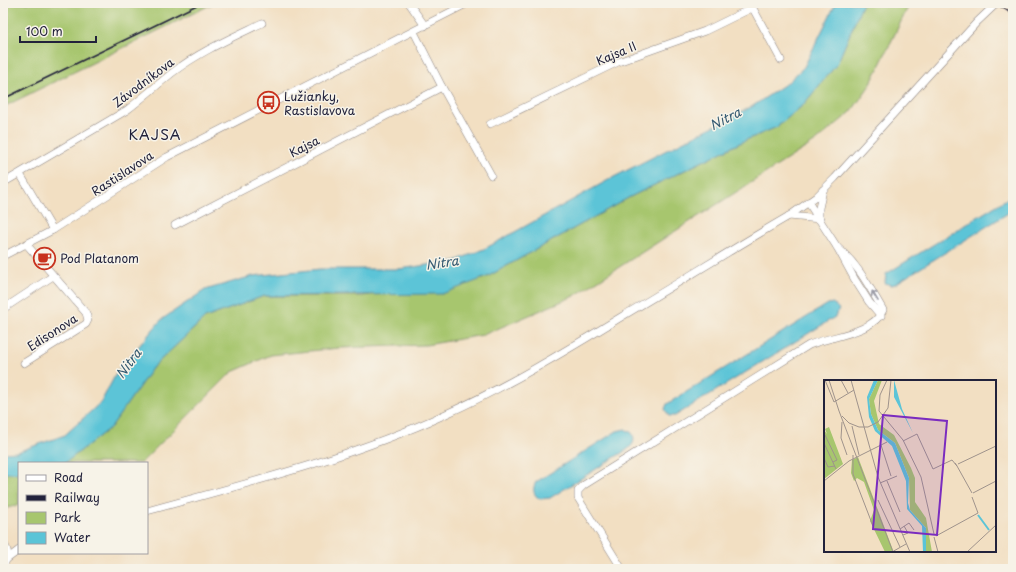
<svg xmlns="http://www.w3.org/2000/svg" width="1016" height="572" viewBox="0 0 1016 572" font-family="'Playpen Sans',sans-serif">
<style>
.green{fill:#a7c66e;stroke:#647454}
.water{fill:#5bc4d7;stroke:#3e7389}
.lines{fill:none;stroke-linecap:round;stroke-linejoin:round}
.minor-casing{stroke:#8a807e;stroke-width:8}
.minor{stroke:#fff;stroke-width:7}
.rail{stroke:#22223b;stroke-width:1.5}
.oneway{stroke:#9c9ca7}
.labels{text-anchor:middle;dominant-baseline:central;stroke-width:3;stroke-linejoin:round;paint-order:stroke}
.street-label{font-size:12px;fill:#22223b;stroke:#f7f3e8}
.poi-label{font-size:12px;fill:#22223b;stroke:#f7f3e8;text-anchor:start}
.water-label{font-size:13px;font-style:italic;fill:#365b72;stroke:#f7f3e8}
.quarter-label{font-size:14px;letter-spacing:1px;fill:#22223b;stroke:#f7f3e8}
.inset-river{fill:none;stroke:#5bc4d7;stroke-width:2}
.inset-road{fill:none;stroke:#9f938c;stroke-width:1}
.view{fill:#7b2cbf;fill-opacity:0.15;stroke:#7b2cbf;stroke-width:2}
.inset-edge{fill:none;stroke:#22223b;stroke-width:2}
</style>
<rect width="100%" height="100%" fill="#f7f3e8"/>
<filter id="ink" filterUnits="userSpaceOnUse"><feTurbulence type="fractalNoise" baseFrequency=".025" numOctaves="2"/><feDisplacementMap in="SourceGraphic" scale="8" xChannelSelector="R" yChannelSelector="G"/><feConvolveMatrix kernelMatrix="1 2 1 2 8 2 1 2 1" color-interpolation-filters="sRGB"/></filter>
<filter id="wash" filterUnits="userSpaceOnUse"><feTurbulence type="fractalNoise" baseFrequency=".012" numOctaves="4" result="noise"/><feDisplacementMap in="SourceGraphic" scale="16" xChannelSelector="R" yChannelSelector="G"/><feGaussianBlur stdDeviation="0.9" result="paint"/><feColorMatrix in="noise" values="0 0 0 0 0 0 0 0 0 0 0 0 0 0 0 0 0 1.4 0 .05"/><feComposite in="paint" operator="in"/></filter>
<g filter="url(#wash)">
<rect width="100%" height="100%" fill="#f2dfc2"/>
<g class="green">
<path d="M 6,3 L 214,3 L 3,107 L 3,5 Z"/>
<path d="M 863,3 L 910,3 L 870,85 L 851,112 L 816,141 L 574,296 L 483,335 L 426,345 L 339,348 L 271,355 L 232,372 L 141,463 L 65,463 L 111,427 L 153,367 L 205,318 L 264,296 L 363,296 L 487,277 L 630,197 L 746,140 L 777,127 L 803,105 L 837,64 Z"/>
<path d="M 3,473 L 19,473 L 19,505 L 3,509 Z"/>
</g>
<g class="water">
<path d="M 836,3 L 863,3 L 837,64 L 803,105 L 777,127 L 746,140 L 630,197 L 487,277 L 442,294 L 264,296 L 205,318 L 153,367 L 111,427 L 65,463 L 19,463 L 19,473 L 3,473 L 3,453 L 17,452 L 65,435 L 101,402 L 117,372 L 161,320 L 205,290 L 253,276 L 320,269 L 399,269 L 455,261 L 486,248 L 612,178 L 753,106 L 787,83 L 804,67 Z"/>
<path d="M 1013,195 L 1013,210 L 895,284 L 891,285 L 885,283 L 886,274 Z"/>
<path d="M 833,303 L 839,309 L 835,317 L 675,416 L 669,416 L 665,409 L 667,404 L 828,304 Z"/>
<path d="M 625,429 L 632,433 C 636,440 633,445 628,449 L 550,498 L 540,499 C 533,495 532,489 536,482 L 617,431 Z"/>
</g>
</g>
<g filter="url(#ink)">
<g class="lines">
<defs>
<g id="minor">
<path d="M 409,3 L 425,26"/>
<path d="M 750,3 L 781,60"/>
<path d="M 414,32 L 442,87 L 491,175"/>
<path d="M 490,124 L 618,62 L 705,31 L 752,8"/>
<path d="M 20,174 L 53,230"/>
<path d="M 3,183 L 127,110 C 143,98 157,85 172,73 C 199,52 231,38 262,23"/>
<path d="M 808,202 L 837,247 L 855,280 L 869,302 L 881,316"/>
<path d="M 789,216 L 820,219"/>
<path d="M 819,217 L 819,208 L 823,190"/>
<path d="M 175,225 L 442,87"/>
<path d="M 3,256 L 53,230 L 167,157 L 468,3"/>
<path d="M 3,309 L 53,276"/>
<path d="M 24,363 L 86,324 L 88,320 L 86,313 L 27,245"/>
<path d="M 147,511 C 248,483 350,458 446,414 C 506,387 564,352 621,317 C 677,284 732,249 789,216 L 816,197 L 835,178 L 977,22 L 997,3"/>
<path d="M 3,543 C 9,550 9,558 3,565"/>
<path d="M 7,559 L 19,550"/>
<path d="M 622,569 L 578,498 L 578,491 L 584,485 L 809,345 C 830,336 874,333 883,310 C 870,288 858,264 837,247"/>
</g>
</defs>
<use href="#minor" class="minor-casing"/>
<use href="#minor" class="minor"/>
<g class="rail">
<path d="M 995,3 L 1013,14"/>
<path d="M 3,99 L 201,3"/>
</g>
</g>
<defs><path id="oneway-shaft" d="M-6 0H5M1.5-3L5.5 0L1.5 3" fill="none" stroke-width="1.6" stroke-linecap="round" stroke-linejoin="round"/></defs>
<use class="oneway" href="#oneway-shaft" transform="translate(875 296) rotate(-121)"/>
</g>
<defs>
<symbol id="bus-ring" viewBox="-11 -11 22 22"><circle r="9.5" fill="#f7f3e8" stroke="#c8321e" stroke-width="1.5"/><path d="M-5-6H5V4H4V6H2V4H-2V6H-4V4H-5ZM-3.5-4V0h7V-4ZM-3.5 1.2v1.5H-2V1.2ZM2 1.2v1.5H3.5V1.2Z" fill="#c8321e"/></symbol>
<symbol id="cafe-ring" viewBox="-11 -11 22 22"><circle r="9.5" fill="#f7f3e8" stroke="#c8321e" stroke-width="1.5"/><path d="M-5.5-4.5H6V0H3Q3 3.5 0 3.5H-2.5Q-5.5 3.5-5.5 0ZM3-3.2v2h1.7v-2ZM-6 4.5H4V6H-6Z" fill="#c8321e"/></symbol>
</defs>
<g fill-rule="evenodd">
<use href="#bus-ring" x="256" y="90" width="25" height="25"/>
<use href="#cafe-ring" x="32" y="246" width="25" height="25"/>
</g>
<g class="labels">
<g class="street-label">
<text transform="translate(616 53) rotate(-23)">Kajsa II</text>
<text transform="translate(143 82) rotate(-37)">Závodníkova</text>
<text transform="translate(304 146) rotate(-27)">Kajsa</text>
<text transform="translate(122 173) rotate(-33)">Rastislavova</text>
<text transform="translate(52 332) rotate(-33)">Edisonova</text>
</g>
<g class="poi-label">
<text x="284" y="96">Lužianky,<tspan x="284" dy="14">Rastislavova</tspan></text>
<text x="60" y="258">Pod Platanom</text>
</g>
<g class="water-label">
<text transform="translate(725 118) rotate(-27)">Nitra</text>
<text transform="translate(442 262) rotate(-8)">Nitra</text>
<text transform="translate(128 363) rotate(-53)">Nitra</text>
</g>
<g class="quarter-label">
<text x="155" y="134">KAJSA</text>
</g>
</g>
<g transform="translate(824 380)">
<rect width="172" height="172" fill="#f2dfc2"/>
<path d="M 54,0 L 58,0 L 50,21 L 55,44 L 70,55 L 87,88 L 91,98 L 91,122 L 102,138 L 108,172 L 102,172 L 102,148 L 86,130 L 85,98 L 71,63 L 54,50 L 47,34 L 45,19 ZM 5,47 L 19,84 L 0,99 L 0,50 L 3,54 L 1,49 ZM 34,77 L 69,170 L 66,172 L 61,172 L 46,141 L 50,130 L 40,102 L 33,98 L 30,101 L 27,93 L 28,80 Z" fill="#a7c66e"/>
<path d="M 50,0 L 54,0 L 45,19 L 47,34 L 54,50 L 71,63 L 85,98 L 84,123 L 86,130 L 102,148 L 102,172 L 99,172 L 98,146 L 83,129 L 82,101 L 68,66 L 51,51 L 45,37 L 43,17 ZM 70,0 L 78,29 L 89,53 L 70,17 Z" fill="#5bc4d7"/>
<path class="inset-river" d="M 154,135 L 165,150"/>
<path class="inset-road" d="M 1,0 L 10,22 L 30,10M 5,0 L 15,31 L 69,172M 17,0 L 24,13M 27,0 L 54,97 L 86,172M 63,0 L 56,15 L 55,31 L 79,60 L 97,97 L 110,154M 18,36 L 25,43 L 35,47 L 44,47 L 54,42 L 64,28 L 67,0M 18,42 L 17,58 L 23,75M 28,46 L 35,75M 93,54 L 109,89 L 128,80 L 133,86 L 131,83M 1,55 L 13,80 L 9,82M 79,61 L 93,54M 0,63 L 12,89M 57,65 L 67,96M 29,75 L 29,94 L 49,146M 0,78 L 4,87 L 11,86M 134,84 L 172,66M 133,86 L 148,113M 0,101 L 25,81 L 63,62M 63,101 L 76,132M 56,103 L 73,96M 149,113 L 172,101M 54,120 L 76,167M 76,149 L 85,143 L 90,150M 79,155 L 84,153 L 80,146M 112,156 L 154,133 L 148,117M 110,157 L 114,172M 68,172 L 82,164M 143,172 L 172,145"/>
<path class="view" d="M 59,35 L 123,41 L 113,155 L 49,149 Z"/>
<rect width="172" height="172" class="inset-edge"/>
</g>
<rect width="1016" height="572" fill="none" stroke="#f7f3e8" stroke-width="16"/>
<rect x="18" y="462" width="130" height="92" fill="#f7f3e8" stroke="#a29fa3"/>
<rect x="26" y="475" width="20" height="6" fill="#ffffff" stroke="#a29fa3"/>
<text x="54" y="482" font-size="12" fill="#22223b">Road</text>
<rect x="26" y="495" width="20" height="6" fill="#22223b" stroke="#a29fa3"/>
<text x="54" y="502" font-size="12" fill="#22223b">Railway</text>
<rect x="26" y="512" width="20" height="12" fill="#a7c66e" stroke="#a29fa3"/>
<text x="54" y="522" font-size="12" fill="#22223b">Park</text>
<rect x="26" y="532" width="20" height="12" fill="#5bc4d7" stroke="#a29fa3"/>
<text x="54" y="542" font-size="12" fill="#22223b">Water</text>
<path d="M20 36v6h76v-6" fill="none" stroke="#22223b" stroke-width="2"/>
<text x="26" y="36" font-size="12" fill="#22223b" stroke="#f7f3e8" stroke-width="3" paint-order="stroke">100 m</text>
</svg>
